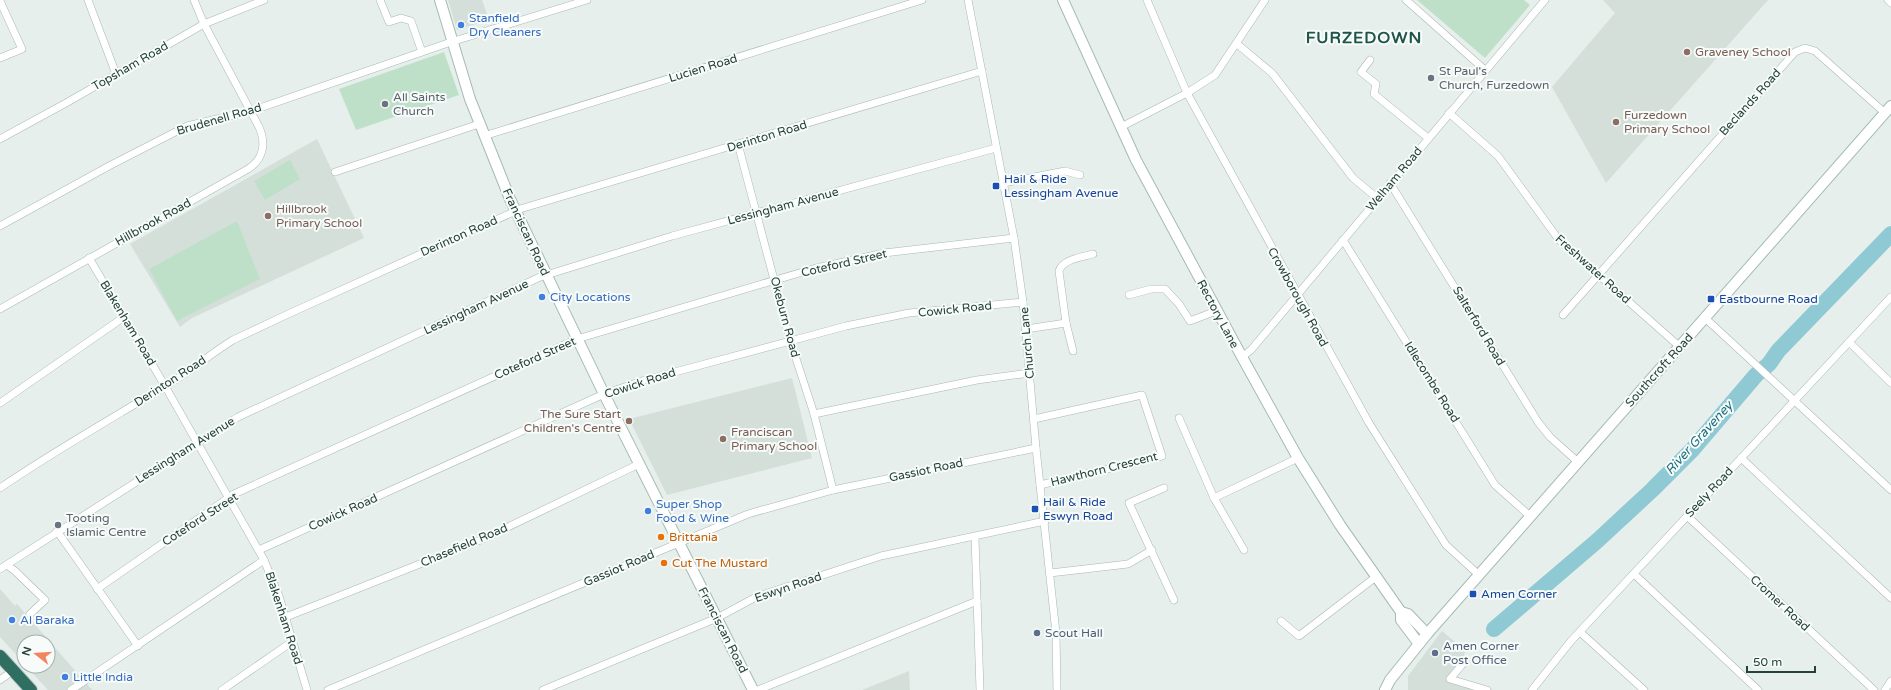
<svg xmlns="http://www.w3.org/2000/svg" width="1891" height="690" viewBox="0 0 1891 690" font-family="'Varela Round',sans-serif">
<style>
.built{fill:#d4dfda}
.green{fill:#bfe0c8}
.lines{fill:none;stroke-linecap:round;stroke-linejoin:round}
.river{stroke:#8ec9d4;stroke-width:16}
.street-casing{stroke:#a8b8b2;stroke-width:8}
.secondary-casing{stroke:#a4bbb3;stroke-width:12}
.highway-casing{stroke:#c2cac8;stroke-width:14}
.street{stroke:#fff;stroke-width:7}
.secondary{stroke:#fff;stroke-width:10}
.highway{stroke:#2f6f62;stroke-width:12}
.shop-dot{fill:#3f7fe0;stroke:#f7fbf9;stroke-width:1.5}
.education-dot{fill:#8d6e63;stroke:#f7fbf9;stroke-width:1.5}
.worship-dot{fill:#6b7280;stroke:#f7fbf9;stroke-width:1.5}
.transit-dot{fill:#1a4fb4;stroke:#f7fbf9;stroke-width:1.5}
.food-dot{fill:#e8710a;stroke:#f7fbf9;stroke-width:1.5}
.service-dot{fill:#5c6f8a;stroke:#f7fbf9;stroke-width:1.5}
.labels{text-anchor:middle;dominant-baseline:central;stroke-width:4;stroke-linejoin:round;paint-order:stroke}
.shop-label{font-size:12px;fill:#366cbe;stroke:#f7fbf9;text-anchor:start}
.education-label{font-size:12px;fill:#785e54;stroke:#f7fbf9;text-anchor:start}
.street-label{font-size:12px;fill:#24423a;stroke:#f7fbf9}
.worship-label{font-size:12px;fill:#5b616d;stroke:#f7fbf9;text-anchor:start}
.transit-label{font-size:12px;fill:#164399;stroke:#f7fbf9;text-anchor:start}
.food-label{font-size:12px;fill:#c56008;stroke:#f7fbf9;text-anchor:start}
.service-label{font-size:12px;fill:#4e5e75;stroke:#f7fbf9;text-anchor:start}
.water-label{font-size:13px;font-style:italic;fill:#1c6f80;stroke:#f7fbf9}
.district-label{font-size:16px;font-weight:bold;letter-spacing:1px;fill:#1f5548;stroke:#f7fbf9}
</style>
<rect width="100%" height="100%" fill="#e6efeb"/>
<g class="built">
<path d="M 448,0 L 482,0 L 489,20 L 457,30 Z"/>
<path d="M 1603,0 L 1768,0 L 1606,183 L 1552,87 L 1615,13 Z"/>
<path d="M 317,139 L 364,238 L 192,318 L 180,327 L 130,244 Z"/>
<path d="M 792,378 L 812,458 L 667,495 L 629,419 Z"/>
<path d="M 0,589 L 15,606 L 17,604 L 92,690 L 48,690 L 26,666 L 48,666 L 48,642 L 24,642 L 24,663 L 0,637 Z"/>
<path d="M 1442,631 L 1466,651 L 1464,654 L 1466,657 L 1449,677 L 1494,690 L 1408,690 L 1408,676 Z"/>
<path d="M 909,671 L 910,690 L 862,690 Z"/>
</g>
<g class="green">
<path d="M 1417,0 L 1524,0 L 1530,5 L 1485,58 Z"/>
<path d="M 444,52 L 459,95 L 356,130 L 339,89 Z"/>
<path d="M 290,160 L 300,179 L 265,200 L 254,181 Z"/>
<path d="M 237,221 L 260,279 L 177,321 L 149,269 Z"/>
</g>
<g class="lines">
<path class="river" d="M 1494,629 L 1597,541 L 1652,490 L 1692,450 L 1756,375 L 1769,364 L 1778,351 L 1891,234"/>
<defs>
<g id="street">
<path d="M 88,0 L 116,74"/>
<path d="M 380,0 L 389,22 L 401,18 L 411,21 L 422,52"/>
<path d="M 968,0 L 1014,238 L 1023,302 L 1036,448 L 1056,633 L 1057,690"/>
<path d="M 1147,0 L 1187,93 L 1369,423 L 1446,545 L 1479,575"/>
<path d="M 1406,0 L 1485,70"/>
<path d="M 1888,0 L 1891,3"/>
<path d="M 0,1 L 22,49 L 0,58"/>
<path d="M 1237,44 L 1272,73 L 1353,178 L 1377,198"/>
<path d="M 1370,60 L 1361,72 L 1376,84 L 1374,94 L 1428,138"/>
<path d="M 1449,113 L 1498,156 L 1559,240 L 1680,347"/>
<path d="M 1121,127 L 1187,93 L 1215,75 L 1265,0"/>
<path d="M 484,136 L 922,0"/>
<path d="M 0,139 L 66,103 L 204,24 L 264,0"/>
<path d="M 738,144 L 790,340 L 814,414 L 833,490"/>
<path d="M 335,172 L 479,124"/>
<path d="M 1003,183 L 1065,171 L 1080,175"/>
<path d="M 1390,183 L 1538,422 L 1550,437 L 1578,462"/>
<path d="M 0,226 L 109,166 L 187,126 L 251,111 L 451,42 L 587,0"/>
<path d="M 1343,240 L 1495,485 L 1530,516"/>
<path d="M 89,258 L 165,386 L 264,560 L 279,596 L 307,690"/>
<path d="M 1129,295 L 1151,289 L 1165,289 L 1179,304 L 1190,321 L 1216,311"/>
<path d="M 0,309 L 248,169 C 264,159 266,143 259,127 L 204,24 L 194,0"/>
<path d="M 1563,315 L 1795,52 L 1805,48 L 1815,51 L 1885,113"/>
<path d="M 1704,317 L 1891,490"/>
<path d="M 1026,329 L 1066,323"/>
<path d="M 1849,342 L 1891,383"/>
<path d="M 1073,351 L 1066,323 L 1059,271 C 1063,259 1082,257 1093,254"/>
<path d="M 1242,357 L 1251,350 L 1545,0"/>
<path d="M 0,403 L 124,317"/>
<path d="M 814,414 L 977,380 L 1030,373"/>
<path d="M 1179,418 L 1214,498 L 1244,550"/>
<path d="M 1034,419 L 1142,395 L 1162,456 L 1040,485"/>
<path d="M 1741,458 L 1891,598"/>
<path d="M 0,488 C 54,451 111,419 167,385 C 190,372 210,354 233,340 L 286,315 L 520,209 L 982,71"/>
<path d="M 1164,488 L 1129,503 L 1174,600"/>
<path d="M 1214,498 L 1298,458"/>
<path d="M 1687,516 L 1874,690"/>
<path d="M 57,531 L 138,646"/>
<path d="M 975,537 L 980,690"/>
<path d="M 259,550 L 604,394 L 645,380 L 846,326 L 909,313 L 1023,302"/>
<path d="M 7,565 L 15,571 L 45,600 L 30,614"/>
<path d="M 0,569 L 238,417 L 540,277 L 672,236 L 996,148"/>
<path d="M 1050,573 L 1128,564 L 1152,550"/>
<path d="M 1634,574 L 1758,690"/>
<path d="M 97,589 L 234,494 L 577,339 L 816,268 L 884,253 L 1014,238"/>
<path d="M 286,617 L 483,539 L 639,464"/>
<path d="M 1281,621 L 1299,636 L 1377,576"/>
<path d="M 1580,632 L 1644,690"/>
<path d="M 1466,660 L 1450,679 L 1487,690"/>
<path d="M 0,680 L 14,670"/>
<path d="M 71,690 L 264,560"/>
<path d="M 222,690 L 293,641"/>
<path d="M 328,690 L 748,514 L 833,490 L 1036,448"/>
<path d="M 543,690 L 717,618 L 756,597 L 881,556 L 1045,521"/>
<path d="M 758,690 L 977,601"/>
<path d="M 1532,690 L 1571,641 L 1891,297"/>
<path d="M 1885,690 L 1891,681"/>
</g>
<g id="secondary">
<path d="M 440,0 L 470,99 L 510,199 L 604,394 L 753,690"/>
<path d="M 1063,0 L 1136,160 L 1242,357 L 1298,458 L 1340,525 L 1401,612 L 1401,620 L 1419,644"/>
<path d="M 1401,612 L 1408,614 L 1427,634"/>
<path d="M 1385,690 L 1390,680 L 1427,634 L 1891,106"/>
</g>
<path id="highway" d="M 0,656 L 31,690"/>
</defs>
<use href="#street" class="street-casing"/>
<use href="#secondary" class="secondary-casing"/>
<use href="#highway" class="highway-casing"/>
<use href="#street" class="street"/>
<use href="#secondary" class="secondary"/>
<use href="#highway" class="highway"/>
</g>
<g class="shop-dot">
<circle cx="461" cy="25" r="4"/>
<circle cx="542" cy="297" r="4"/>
<circle cx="648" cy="511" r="4"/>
<circle cx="12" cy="620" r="4"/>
<circle cx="65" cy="677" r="4"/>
</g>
<g class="education-dot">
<circle cx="1687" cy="52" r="4"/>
<circle cx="1616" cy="122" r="4"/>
<circle cx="268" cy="216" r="4"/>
<circle cx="629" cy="421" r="4"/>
<circle cx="723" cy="439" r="4"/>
</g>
<g class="worship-dot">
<circle cx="1431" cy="78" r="4"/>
<circle cx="385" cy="104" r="4"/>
<circle cx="58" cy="525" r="4"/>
</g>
<g class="transit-dot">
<rect x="992" y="182" width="8" height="8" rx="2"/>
<rect x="1707" y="295" width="8" height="8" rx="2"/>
<rect x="1031" y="505" width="8" height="8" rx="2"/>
<rect x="1469" y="590" width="8" height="8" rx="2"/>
</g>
<g class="food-dot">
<circle cx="661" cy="537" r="4"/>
<circle cx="664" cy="563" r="4"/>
</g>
<g class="service-dot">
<circle cx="1037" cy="633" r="4"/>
<circle cx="1435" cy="653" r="4"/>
</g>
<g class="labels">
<g class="shop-label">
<text x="469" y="18">Stanfield<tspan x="469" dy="14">Dry Cleaners</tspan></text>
<text x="550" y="297">City Locations</text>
<text x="656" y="504">Super Shop<tspan x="656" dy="14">Food &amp; Wine</tspan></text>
<text x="20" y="620">Al Baraka</text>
<text x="73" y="677">Little India</text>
</g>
<g class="education-label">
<text x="1695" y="52">Graveney School</text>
<text x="1624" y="115">Furzedown<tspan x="1624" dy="14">Primary School</tspan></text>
<text x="276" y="209">Hillbrook<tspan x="276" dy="14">Primary School</tspan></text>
<text x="621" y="414" text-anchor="end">The Sure Start<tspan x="621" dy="14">Children's Centre</tspan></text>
<text x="731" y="432">Franciscan<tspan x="731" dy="14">Primary School</tspan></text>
</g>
<g class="street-label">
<text transform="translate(130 66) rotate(-30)">Topsham Road</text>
<text transform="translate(703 68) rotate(-17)">Lucien Road</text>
<text transform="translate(1750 102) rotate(-48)">Beclands Road</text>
<text transform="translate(219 119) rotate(-16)">Brudenell Road</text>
<text transform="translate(767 136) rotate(-17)">Derinton Road</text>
<text transform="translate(1394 179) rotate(-50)">Welham Road</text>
<text transform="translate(783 206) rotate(-15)">Lessingham Avenue</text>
<text transform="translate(153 222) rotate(-29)">Hillbrook Road</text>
<text transform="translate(526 232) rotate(65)">Franciscan Road</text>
<text transform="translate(459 236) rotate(-24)">Derinton Road</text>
<text transform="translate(844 263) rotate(-13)">Coteford Street</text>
<text transform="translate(1593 269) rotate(42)">Freshwater Road</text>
<text transform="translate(1298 297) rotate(61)">Crowborough Road</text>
<text transform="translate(476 307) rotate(-25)">Lessingham Avenue</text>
<text transform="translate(955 309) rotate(-6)">Cowick Road</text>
<text transform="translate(1218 314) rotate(62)">Rectory Lane</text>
<text transform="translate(785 317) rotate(75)">Okeburn Road</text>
<text transform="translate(128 323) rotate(59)">Blakenham Road</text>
<text transform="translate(1479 326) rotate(59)">Salterford Road</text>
<text transform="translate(1027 343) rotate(-95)">Church Lane</text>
<text transform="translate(535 358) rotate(-24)">Coteford Street</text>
<text transform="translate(1659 370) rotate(-48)">Southcroft Road</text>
<text transform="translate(170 381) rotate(-33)">Derinton Road</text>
<text transform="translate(1432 382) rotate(58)">Idlecombe Road</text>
<text transform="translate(640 383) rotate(-18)">Cowick Road</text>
<text transform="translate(185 450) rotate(-32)">Lessingham Avenue</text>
<text transform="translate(1104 469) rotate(-14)">Hawthorn Crescent</text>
<text transform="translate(926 470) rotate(-12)">Gassiot Road</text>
<text transform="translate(1709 492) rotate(-47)">Seely Road</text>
<text transform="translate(343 512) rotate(-24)">Cowick Road</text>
<text transform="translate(200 519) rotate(-33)">Coteford Street</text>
<text transform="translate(464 545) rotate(-23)">Chasefield Road</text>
<text transform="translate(619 568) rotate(-23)">Gassiot Road</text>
<text transform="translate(788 587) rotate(-19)">Eswyn Road</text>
<text transform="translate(1780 603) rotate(43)">Cromer Road</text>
<text transform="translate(284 618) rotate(72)">Blakenham Road</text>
<text transform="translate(723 630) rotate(63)">Franciscan Road</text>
</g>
<g class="worship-label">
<text x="1439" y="71">St Paul's<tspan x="1439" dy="14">Church, Furzedown</tspan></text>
<text x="393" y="97">All Saints<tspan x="393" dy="14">Church</tspan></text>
<text x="66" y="518">Tooting<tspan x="66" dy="14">Islamic Centre</tspan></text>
</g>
<g class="transit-label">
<text x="1004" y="179">Hail &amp; Ride<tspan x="1004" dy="14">Lessingham Avenue</tspan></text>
<text x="1719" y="299">Eastbourne Road</text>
<text x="1043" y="502">Hail &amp; Ride<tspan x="1043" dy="14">Eswyn Road</tspan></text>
<text x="1481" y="594">Amen Corner</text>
</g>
<g class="food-label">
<text x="669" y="537">Brittania</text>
<text x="672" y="563">Cut The Mustard</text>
</g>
<g class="service-label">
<text x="1045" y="633">Scout Hall</text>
<text x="1443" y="646">Amen Corner<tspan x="1443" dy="14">Post Office</tspan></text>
</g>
<g class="water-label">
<text transform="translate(1699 438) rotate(-48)">River Graveney</text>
</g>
<g class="district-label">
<text x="1364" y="38">FURZEDOWN</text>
</g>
</g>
<g transform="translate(36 654) rotate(287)"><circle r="19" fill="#f7fbf9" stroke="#a3b1ad"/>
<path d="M0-3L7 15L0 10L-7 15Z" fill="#f4845f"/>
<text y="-6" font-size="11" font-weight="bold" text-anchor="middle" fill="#24423a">N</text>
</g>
<path d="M1747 666v6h68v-6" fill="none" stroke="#24423a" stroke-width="2"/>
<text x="1753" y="666" font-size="12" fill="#24423a" stroke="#f7fbf9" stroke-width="3" paint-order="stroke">50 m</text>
</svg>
